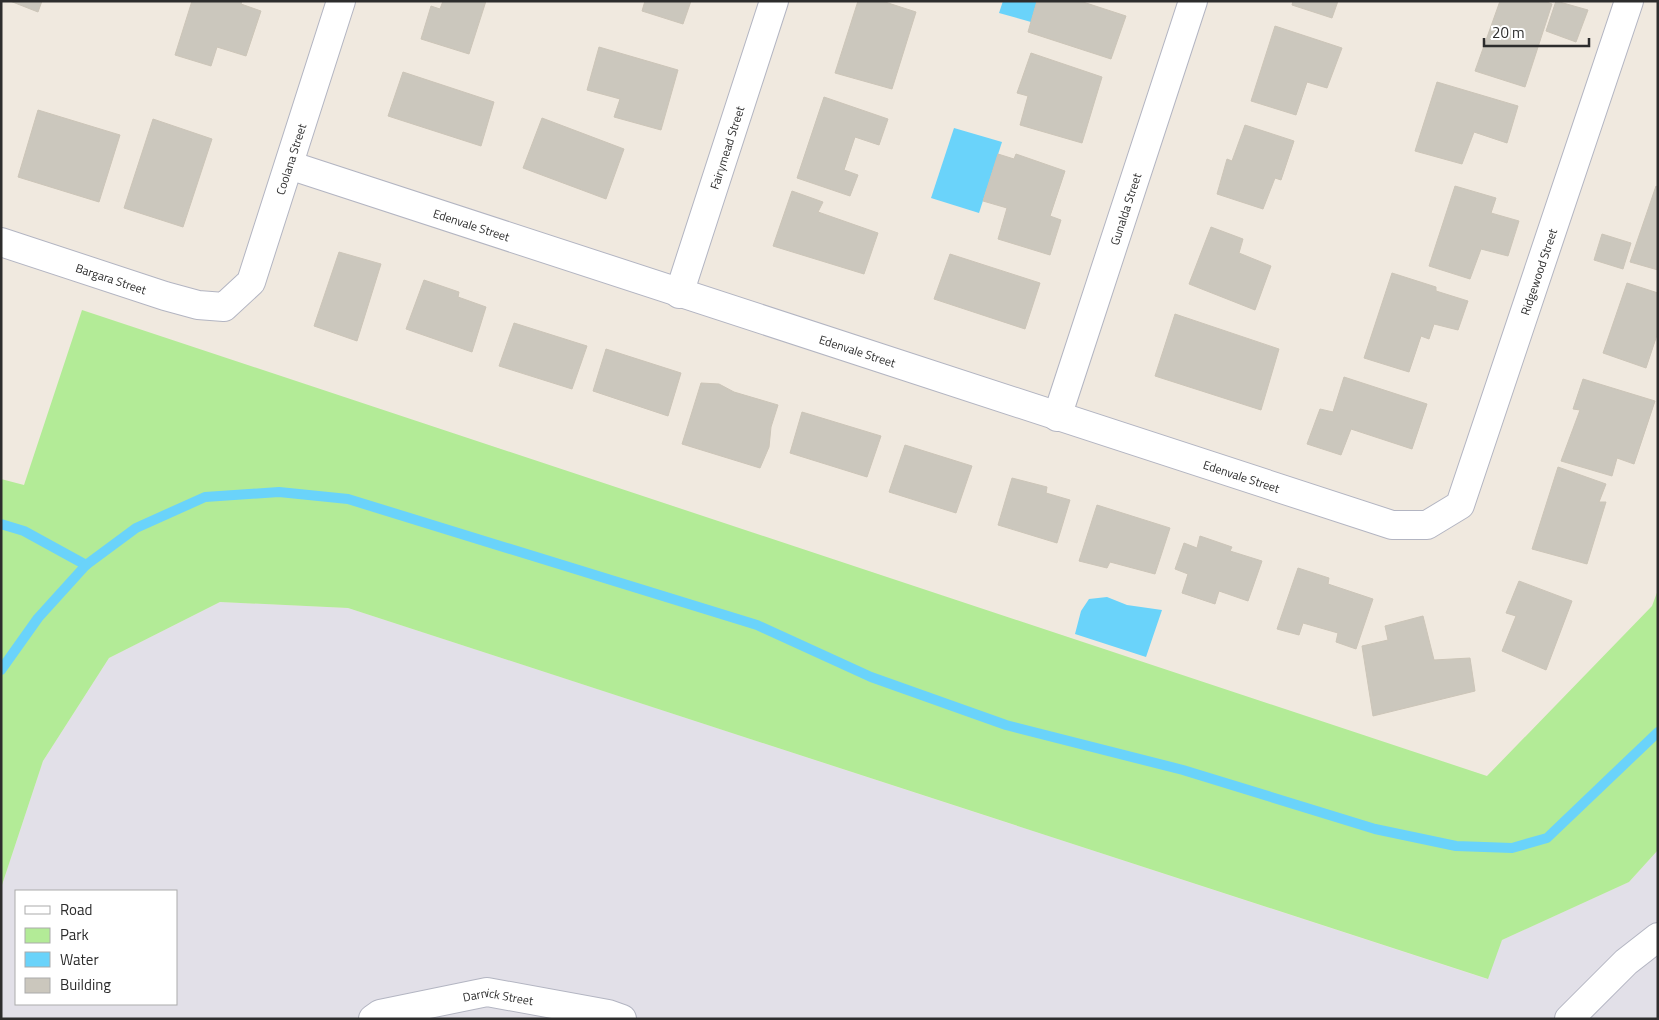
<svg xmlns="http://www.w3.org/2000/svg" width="1659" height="1020" viewBox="0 0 1659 1020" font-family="'Titillium Web',sans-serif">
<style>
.industrial{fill:#e2e0e8;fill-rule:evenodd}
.green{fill:#b3eb97}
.water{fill:#6ad3fa}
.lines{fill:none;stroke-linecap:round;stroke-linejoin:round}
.stream{stroke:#6ad3fa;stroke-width:10}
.building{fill:#cbc7bd;stroke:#ccc5b8}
.street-casing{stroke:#b3b5c2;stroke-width:30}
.street{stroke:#fff;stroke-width:28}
.labels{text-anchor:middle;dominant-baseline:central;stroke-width:4.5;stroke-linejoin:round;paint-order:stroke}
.street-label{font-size:12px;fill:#2d2d2d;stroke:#fff}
</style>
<rect width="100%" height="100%" fill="#f0e9df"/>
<path class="industrial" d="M 220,602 L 348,608 L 1487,979 L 1502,940 L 1629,882 L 1658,850 L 1658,1019 L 1,1019 L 1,888 L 43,761 L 109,658 ZM 16,891 L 176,891 L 176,1004 L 16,1004 Z"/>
<path class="green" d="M 82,310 L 1487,776 L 1652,606 L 1658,590 L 1658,850 L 1629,882 L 1502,940 L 1488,979 L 348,608 L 220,602 L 109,658 L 43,761 L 1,888 L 1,479 L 24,485 Z"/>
<g class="water">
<path d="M 1003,1 L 1037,1 L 1031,22 L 999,13 Z"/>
<path d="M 954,128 L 1002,142 L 979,213 L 931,198 Z"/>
<path d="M 1107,597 L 1127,605 L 1162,610 L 1146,657 L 1075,634 L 1081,611 L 1089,599 Z"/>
</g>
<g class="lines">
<g class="stream">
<path d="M 1,524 L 24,531 L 86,565"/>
<path d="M 1,670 L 38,618 L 86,565 L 136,528 L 205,497 L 279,492 L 348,499 L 757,625 L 871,677 L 1006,725 L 1183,770 L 1375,829 L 1456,846 L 1512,848 L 1547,838 L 1658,732"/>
</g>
</g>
<g class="building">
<path d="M 10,1 L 42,1 L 38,12 Z"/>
<path d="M 192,1 L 242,1 L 241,4 L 261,11 L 246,56 L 217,47 L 211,66 L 175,55 Z"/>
<path d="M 443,1 L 486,1 L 469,54 L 421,39 L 431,6 L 440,9 Z"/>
<path d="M 645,1 L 691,1 L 683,24 L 642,11 Z"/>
<path d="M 858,1 L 882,1 L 916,12 L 892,89 L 835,73 Z"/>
<path d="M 1037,1 L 1080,1 L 1126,16 L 1111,59 L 1028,32 Z"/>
<path d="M 1293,1 L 1338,1 L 1332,18 L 1292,5 Z"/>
<path d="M 1500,1 L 1544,1 L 1552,4 L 1525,87 L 1475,71 Z"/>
<path d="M 1556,1 L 1588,10 L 1576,42 L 1546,31 Z"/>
<path d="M 1275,26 L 1342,48 L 1327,88 L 1307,82 L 1296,115 L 1251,101 Z"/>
<path d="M 599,47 L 678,70 L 661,130 L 614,117 L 620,99 L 587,90 Z"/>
<path d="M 1031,53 L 1102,77 L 1082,143 L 1020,125 L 1028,96 L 1017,93 Z"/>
<path d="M 403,72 L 494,102 L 481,146 L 388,116 Z"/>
<path d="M 1437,82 L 1518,106 L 1507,143 L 1474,132 L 1462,164 L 1415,151 Z"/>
<path d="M 824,97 L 888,119 L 879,145 L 855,137 L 844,170 L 858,175 L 850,196 L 797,178 Z"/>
<path d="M 38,110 L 120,135 L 99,202 L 18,177 Z"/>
<path d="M 542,118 L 624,149 L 606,199 L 523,168 Z"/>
<path d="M 153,119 L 212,139 L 183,227 L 124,208 Z"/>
<path d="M 1245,125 L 1294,141 L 1281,180 L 1275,178 L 1263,209 L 1217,194 L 1227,159 L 1232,161 Z"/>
<path d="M 998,154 L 1014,159 L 1016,154 L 1065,171 L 1050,216 L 1061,220 L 1050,255 L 998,239 L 1007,208 L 983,201 Z"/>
<path d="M 1455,186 L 1496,198 L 1491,213 L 1519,221 L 1508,256 L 1481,249 L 1470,279 L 1429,266 Z"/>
<path d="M 1656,186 L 1658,187 L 1658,270 L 1630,262 Z"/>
<path d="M 792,191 L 823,202 L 818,212 L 878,233 L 864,274 L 773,246 Z"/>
<path d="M 1211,227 L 1243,239 L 1239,253 L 1271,266 L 1255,310 L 1189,284 Z"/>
<path d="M 1602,234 L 1631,243 L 1623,269 L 1594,260 Z"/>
<path d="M 339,252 L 381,264 L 357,341 L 314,326 Z"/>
<path d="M 950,254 L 1040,283 L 1025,329 L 934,299 Z"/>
<path d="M 1392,273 L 1436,287 L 1436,291 L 1468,301 L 1458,330 L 1434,324 L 1429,339 L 1421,336 L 1409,372 L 1364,358 Z"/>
<path d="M 424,280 L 459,292 L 458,297 L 486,307 L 472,352 L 406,329 Z"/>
<path d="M 1627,283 L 1658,293 L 1658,332 L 1646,368 L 1603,353 Z"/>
<path d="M 1175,314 L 1279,349 L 1261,410 L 1155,376 Z"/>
<path d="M 514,323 L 587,346 L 572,389 L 499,366 Z"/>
<path d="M 606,349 L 681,373 L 668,416 L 593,391 Z"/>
<path d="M 1344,377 L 1427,404 L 1412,449 L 1351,429 L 1341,455 L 1307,444 L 1320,409 L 1333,412 Z"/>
<path d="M 1583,379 L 1655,401 L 1634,464 L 1617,458 L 1612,476 L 1561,461 L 1580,410 L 1573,409 Z"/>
<path d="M 701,383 L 719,384 L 734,392 L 778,405 L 771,427 L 769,447 L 760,468 L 682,444 Z"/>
<path d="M 802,412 L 881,436 L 867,477 L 790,453 Z"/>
<path d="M 905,445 L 972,466 L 956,513 L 889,492 Z"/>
<path d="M 1558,467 L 1606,484 L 1599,502 L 1606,502 L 1587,564 L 1532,549 Z"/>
<path d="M 1012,478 L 1047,487 L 1046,493 L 1070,500 L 1057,543 L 998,525 Z"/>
<path d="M 1097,505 L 1170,528 L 1155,574 L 1110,562 L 1107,568 L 1079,561 Z"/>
<path d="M 1200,536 L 1232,547 L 1230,551 L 1262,561 L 1248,601 L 1219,591 L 1215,604 L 1182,593 L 1188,574 L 1175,569 L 1184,543 L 1197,548 Z"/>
<path d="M 1298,568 L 1329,578 L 1328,584 L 1373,599 L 1356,649 L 1336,642 L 1338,633 L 1303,623 L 1299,635 L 1277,629 Z"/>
<path d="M 1519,581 L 1572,601 L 1546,670 L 1502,651 L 1516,616 L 1506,613 Z"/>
<path d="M 1423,616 L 1434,660 L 1470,658 L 1475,691 L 1373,716 L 1362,646 L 1388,640 L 1385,626 Z"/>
</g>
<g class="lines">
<defs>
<g id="street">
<path id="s1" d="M 289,165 L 1392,525 L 1427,525 L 1460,505 L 1629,1"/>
<path id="s2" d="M 1,242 L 165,296 L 198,305 L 224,307 L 251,282 L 341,1"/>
<path id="s3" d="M 679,294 L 774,1"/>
<path id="s4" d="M 1057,417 L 1193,1"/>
<path id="s5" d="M 373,1019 L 380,1014 L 487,992 L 608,1014 L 622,1019"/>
<path d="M 1569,1019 L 1626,962 L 1658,937"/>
</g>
</defs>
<use href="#street" class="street-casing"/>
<use href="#street" class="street"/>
</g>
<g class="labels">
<g class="street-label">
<text stroke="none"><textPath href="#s3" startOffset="154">Fairymead Street</textPath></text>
<text stroke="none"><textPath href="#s2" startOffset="399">Coolana Street</textPath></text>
<text stroke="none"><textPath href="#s4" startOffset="219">Gunalda Street</textPath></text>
<text stroke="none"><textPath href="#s1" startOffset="192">Edenvale Street</textPath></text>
<text stroke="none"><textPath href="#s1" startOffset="1480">Ridgewood Street</textPath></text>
<text stroke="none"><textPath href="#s2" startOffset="116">Bargara Street</textPath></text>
<text stroke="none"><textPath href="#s1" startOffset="598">Edenvale Street</textPath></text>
<text stroke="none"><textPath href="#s1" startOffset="1002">Edenvale Street</textPath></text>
<text stroke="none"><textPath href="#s5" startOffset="129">Darnick Street</textPath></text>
</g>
</g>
<rect width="1659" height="1020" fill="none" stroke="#2d2d2d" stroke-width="5"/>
<rect x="15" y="890" width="162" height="115" fill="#ffffff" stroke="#ababab"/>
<rect x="25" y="906" width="25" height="8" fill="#ffffff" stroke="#ababab"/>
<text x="60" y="915" font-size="15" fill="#2d2d2d">Road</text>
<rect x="25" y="928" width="25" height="15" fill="#b3eb97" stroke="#ababab"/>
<text x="60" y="940" font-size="15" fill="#2d2d2d">Park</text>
<rect x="25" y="952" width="25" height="15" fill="#6ad3fa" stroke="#ababab"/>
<text x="60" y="965" font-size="15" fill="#2d2d2d">Water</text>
<rect x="25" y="978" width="25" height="15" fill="#cbc7bd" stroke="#ababab"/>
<text x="60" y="990" font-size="15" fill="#2d2d2d">Building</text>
<path d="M1484 38v8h105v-8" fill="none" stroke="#2d2d2d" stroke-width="2.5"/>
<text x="1492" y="38" font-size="15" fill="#2d2d2d" stroke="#ffffff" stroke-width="4" paint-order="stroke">20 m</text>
</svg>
